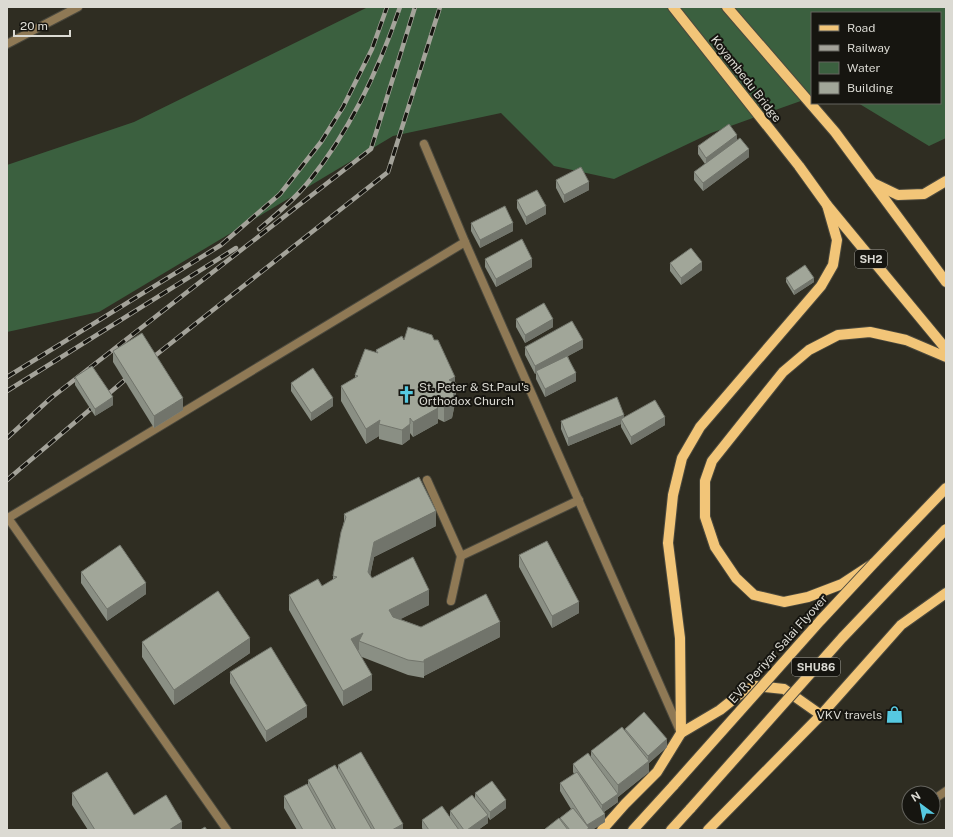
<svg xmlns="http://www.w3.org/2000/svg" width="953" height="837" viewBox="0 0 953 837" font-family="'Public Sans',sans-serif">
<style>
.water{fill:#3b603f}
.lines{fill:none;stroke-linecap:round;stroke-linejoin:round}
.service-casing{stroke:#4b493e;stroke-width:10}
.minor-casing{stroke:#4b493e;stroke-width:10}
.primary-casing{stroke:#4b493e;stroke-width:12}
.service{stroke:#8f7955;stroke-width:8}
.minor{stroke:#8f7955;stroke-width:8}
.primary{stroke:#f2c578;stroke-width:10}
.rail-casing{stroke:#a4a39a;stroke-width:4.5}
.rail{stroke:#161510;stroke-width:3;stroke-dasharray:9;stroke-linecap:butt}
.primary-bridge-casing{stroke:#4b493e;stroke-width:12;stroke-linecap:butt}
.primary-bridge{stroke:#f2c578;stroke-width:10}
.wall{fill:#8a8f84}
.shaded-wall{fill:#71746b}
.building{fill:#a1a699;stroke:#71746b}
.labels{text-anchor:middle;dominant-baseline:central;stroke-width:4;stroke-linejoin:round;paint-order:stroke}
.shield{fill:#161510;stroke:#a09f98;stroke-width:1}
.shield-label{font-size:11px;font-weight:bold;fill:#dbdad3}
.street-label{font-size:12px;fill:#dbdad3;stroke:#161510}
.poi-label{font-size:12px;fill:#dbdad3;stroke:#161510;text-anchor:start}
</style>
<rect width="100%" height="100%" fill="#2f2d22"/>
<path class="water" d="M 368,7 L 946,7 L 946,138 L 929,146 L 858,103 L 940,103 L 940,13 L 812,13 L 812,97 L 711,133 L 614,179 L 554,166 L 501,113 L 393,136 L 99,312 L 7,332 L 7,165 L 134,122 Z"/>
<g class="lines">
<defs>
<g id="service">
<path d="M 424,144 L 465,242 L 680,731"/>
<path d="M 427,480 L 461,556 L 579,500"/>
<path d="M 451,601 L 461,556"/>
<path d="M 933,800 L 946,791"/>
<path d="M 227,830 L 8,518 L 465,242"/>
</g>
<path id="minor" d="M 7,44 L 78,7"/>
<g id="primary">
<path d="M 673,7 L 799,166 L 827,205 L 946,349"/>
<path d="M 727,7 L 835,132 L 946,282"/>
<path d="M 873,183 L 898,195 L 924,194 L 946,181"/>
<path d="M 946,357 L 906,340 L 870,332 L 838,335 L 809,350 L 783,372 L 712,461 L 705,481 L 705,517 L 715,547 L 736,578 L 754,595 L 784,602 L 808,597 L 842,584 L 874,563 L 946,488"/>
<path d="M 681,733 L 680,638 L 668,543 L 673,495 L 682,458 L 700,427 L 821,286 L 833,265 L 837,240 L 827,205"/>
<path d="M 602,830 L 625,804 L 657,772 L 681,733 L 720,710 L 745,690 L 756,686 L 784,689 L 821,715"/>
<path d="M 633,830 L 674,785"/>
<path d="M 671,830 L 691,808"/>
<path d="M 708,830 L 821,715 L 901,625 L 946,593"/>
</g>
</defs>
<use href="#service" class="service-casing"/>
<use href="#minor" class="minor-casing"/>
<use href="#primary" class="primary-casing"/>
<use href="#service" class="service"/>
<use href="#minor" class="minor"/>
<use href="#primary" class="primary"/>
<defs>
<g id="rail">
<path d="M 259,229 C 277,214 296,198 310,180 C 351,129 379,69 400,7"/>
<path d="M 147,362 L 388,172 L 440,7"/>
<path d="M 7,377 L 221,245 L 280,194 L 321,142 L 343,107 L 372,49 L 387,7"/>
<path d="M 7,391 L 236,248"/>
<path d="M 7,438 L 51,398 L 371,149 L 415,7"/>
<path d="M 7,480 L 133,373"/>
</g>
</defs>
<use href="#rail" class="rail-casing"/>
<use href="#rail" class="rail"/>
<defs>
<g id="primary-bridge">
<path d="M 674,785 L 820,621 L 874,563"/>
<path d="M 691,808 L 842,638 L 946,529"/>
</g>
</defs>
<use href="#primary-bridge" class="primary-bridge-casing"/>
<use href="#primary-bridge" class="primary-bridge"/>
</g>
<g class="wall">
<path d="M 737,140 L 749,157 L 703,191 L 694,180 L 694,172 L 705,164 L 698,154 L 698,146 Z"/>
<path d="M 556,180 L 589,190 L 564,203 L 556,188 Z"/>
<path d="M 517,200 L 546,214 L 526,225 L 517,208 Z"/>
<path d="M 471,223 L 513,231 L 480,248 L 471,231 Z"/>
<path d="M 485,259 L 532,267 L 496,287 L 485,267 Z"/>
<path d="M 670,263 L 702,270 L 681,285 L 670,271 Z"/>
<path d="M 786,278 L 814,282 L 794,295 L 786,282 Z"/>
<path d="M 516,319 L 553,327 L 525,343 L 516,327 Z"/>
<path d="M 404,340 L 434,340 L 455,383 L 456,398 L 452,418 L 444,422 L 438,419 L 438,423 L 413,437 L 410,433 L 410,439 L 402,445 L 379,439 L 379,436 L 366,444 L 341,401 L 341,386 L 355,378 L 355,375 L 376,353 L 376,350 Z"/>
<path d="M 525,347 L 583,348 L 568,356 L 576,381 L 545,397 L 536,379 L 536,373 L 535,374 L 525,355 Z"/>
<path d="M 113,351 L 183,410 L 154,428 L 113,362 Z"/>
<path d="M 75,377 L 113,405 L 95,416 L 75,385 Z"/>
<path d="M 291,383 L 333,406 L 311,421 L 291,391 Z"/>
<path d="M 624,418 L 665,425 L 631,445 L 621,427 L 621,424 L 568,446 L 561,429 L 561,421 Z"/>
<path d="M 344,514 L 436,526 L 374,557 L 370,576 L 372,578 L 429,605 L 400,619 L 421,627 L 500,637 L 424,676 L 424,678 L 408,675 L 362,657 L 372,690 L 343,706 L 289,610 L 289,595 L 322,586 L 333,580 L 333,576 L 344,521 Z"/>
<path d="M 519,555 L 579,613 L 552,628 L 519,567 Z"/>
<path d="M 81,572 L 146,594 L 107,621 L 81,583 Z"/>
<path d="M 142,642 L 250,653 L 174,705 L 142,657 Z"/>
<path d="M 230,672 L 307,717 L 266,742 L 230,683 Z"/>
<path d="M 625,729 L 667,747 L 649,763 L 649,772 L 618,797 L 618,802 L 604,812 L 605,822 L 592,830 L 545,830 L 545,829 L 560,821 L 560,818 L 571,809 L 560,791 L 560,783 L 574,774 L 573,772 L 573,764 L 591,756 L 591,751 L 625,730 Z"/>
<path d="M 338,765 L 403,830 L 297,830 L 284,808 L 284,796 L 308,786 L 308,780 L 338,770 Z"/>
<path d="M 72,793 L 134,815 L 182,830 L 88,830 L 72,805 Z"/>
<path d="M 475,793 L 506,808 L 490,820 L 488,817 L 488,823 L 478,830 L 423,830 L 422,828 L 422,820 L 450,817 L 450,811 L 475,799 Z"/>
</g>
<g class="shaded-wall">
<path d="M 737,135 L 737,143 L 706,166 L 706,158 Z"/>
<path d="M 749,149 L 749,157 L 703,191 L 703,183 Z"/>
<path d="M 589,182 L 589,190 L 564,203 L 564,195 Z"/>
<path d="M 546,206 L 546,214 L 526,225 L 526,217 Z"/>
<path d="M 513,223 L 513,231 L 480,248 L 480,240 Z"/>
<path d="M 532,259 L 532,267 L 496,287 L 496,279 Z"/>
<path d="M 702,262 L 702,270 L 681,285 L 681,278 Z"/>
<path d="M 814,278 L 814,282 L 794,295 L 794,291 Z"/>
<path d="M 553,319 L 553,327 L 525,343 L 525,335 Z"/>
<path d="M 583,340 L 583,348 L 537,373 L 536,371 L 536,373 L 535,374 L 535,366 Z"/>
<path d="M 576,373 L 576,381 L 545,397 L 545,389 Z"/>
<path d="M 455,377 L 455,387 L 456,383 L 456,398 L 452,418 L 444,422 L 444,407 L 449,380 Z"/>
<path d="M 113,397 L 113,405 L 95,416 L 95,409 Z"/>
<path d="M 183,398 L 183,410 L 154,428 L 154,416 Z"/>
<path d="M 333,398 L 333,406 L 311,421 L 311,413 Z"/>
<path d="M 438,408 L 438,423 L 413,437 L 413,422 Z"/>
<path d="M 624,415 L 624,422 L 621,419 L 621,424 L 568,446 L 568,438 Z"/>
<path d="M 665,417 L 665,425 L 631,445 L 631,437 Z"/>
<path d="M 380,420 L 379,424 L 379,436 L 366,444 L 366,429 Z"/>
<path d="M 410,424 L 410,439 L 402,445 L 402,430 Z"/>
<path d="M 436,511 L 436,526 L 374,557 L 368,587 L 368,572 L 374,542 Z"/>
<path d="M 146,583 L 146,594 L 107,621 L 107,609 Z"/>
<path d="M 429,590 L 429,605 L 389,625 L 389,610 Z"/>
<path d="M 579,602 L 579,613 L 552,628 L 552,616 Z"/>
<path d="M 500,622 L 500,637 L 424,676 L 424,678 L 424,660 Z"/>
<path d="M 363,633 L 359,641 L 359,650 L 351,654 L 351,639 Z"/>
<path d="M 250,638 L 250,653 L 174,705 L 174,690 Z"/>
<path d="M 372,675 L 372,690 L 343,706 L 343,691 Z"/>
<path d="M 307,706 L 307,717 L 266,742 L 266,731 Z"/>
<path d="M 667,739 L 667,747 L 649,763 L 649,772 L 618,797 L 618,802 L 602,813 L 602,805 L 618,794 L 618,785 L 648,762 L 648,756 Z"/>
<path d="M 506,800 L 506,808 L 490,820 L 490,812 Z"/>
<path d="M 605,814 L 605,822 L 592,830 L 586,830 L 587,829 L 587,825 Z"/>
<path d="M 488,815 L 488,823 L 478,830 L 467,830 Z"/>
<path d="M 182,822 L 182,830 L 169,830 Z"/>
<path d="M 403,824 L 403,830 L 392,830 Z"/>
</g>
<g class="building">
<path d="M 729,124 L 737,135 L 706,158 L 698,146 Z"/>
<path d="M 740,138 L 749,149 L 703,183 L 694,172 Z"/>
<path d="M 581,167 L 589,182 L 564,195 L 556,180 Z"/>
<path d="M 537,190 L 546,206 L 526,217 L 517,200 Z"/>
<path d="M 505,206 L 513,223 L 480,240 L 471,223 Z"/>
<path d="M 522,239 L 532,259 L 496,279 L 485,259 Z"/>
<path d="M 691,248 L 702,262 L 681,278 L 670,263 Z"/>
<path d="M 805,265 L 814,278 L 794,291 L 786,278 Z"/>
<path d="M 544,303 L 553,319 L 525,335 L 516,319 Z"/>
<path d="M 572,321 L 583,340 L 535,366 L 525,347 Z"/>
<path d="M 408,327 L 432,335 L 434,340 L 438,340 L 455,377 L 449,380 L 456,383 L 452,403 L 444,407 L 435,402 L 438,408 L 413,422 L 410,418 L 410,424 L 402,430 L 379,424 L 380,420 L 366,429 L 341,386 L 358,376 L 355,375 L 365,349 L 378,353 L 376,350 L 402,336 L 404,340 Z"/>
<path d="M 142,333 L 183,398 L 154,416 L 113,351 Z"/>
<path d="M 567,356 L 576,373 L 545,389 L 536,371 Z"/>
<path d="M 92,366 L 113,397 L 95,409 L 75,377 Z"/>
<path d="M 313,368 L 333,398 L 311,413 L 291,383 Z"/>
<path d="M 617,397 L 624,415 L 568,438 L 561,421 Z"/>
<path d="M 655,400 L 665,417 L 631,437 L 621,419 Z"/>
<path d="M 419,477 L 436,511 L 374,542 L 368,572 L 372,578 L 413,557 L 429,590 L 389,610 L 393,617 L 421,627 L 486,594 L 500,622 L 424,660 L 424,662 L 408,660 L 359,641 L 363,633 L 351,639 L 372,675 L 343,691 L 289,595 L 318,579 L 322,586 L 337,577 L 333,576 L 341,532 L 346,517 L 344,514 Z"/>
<path d="M 547,541 L 579,602 L 552,616 L 519,555 Z"/>
<path d="M 120,545 L 146,583 L 107,609 L 81,572 Z"/>
<path d="M 218,591 L 250,638 L 174,690 L 142,642 Z"/>
<path d="M 271,647 L 307,706 L 266,731 L 230,672 Z"/>
<path d="M 644,712 L 667,739 L 648,756 L 625,729 Z"/>
<path d="M 622,727 L 649,761 L 618,785 L 591,751 Z"/>
<path d="M 361,752 L 403,824 L 392,830 L 375,830 L 338,765 Z"/>
<path d="M 588,753 L 618,794 L 602,805 L 573,764 Z"/>
<path d="M 335,765 L 372,830 L 336,830 L 308,780 Z"/>
<path d="M 107,772 L 134,815 L 166,795 L 182,822 L 169,830 L 95,830 L 72,793 Z"/>
<path d="M 577,772 L 605,814 L 587,825 L 560,783 Z"/>
<path d="M 492,781 L 506,800 L 490,812 L 475,793 Z"/>
<path d="M 307,784 L 333,830 L 303,830 L 284,796 Z"/>
<path d="M 472,795 L 488,815 L 467,830 L 464,830 L 450,811 Z"/>
<path d="M 442,806 L 459,830 L 429,830 L 422,820 Z"/>
<path d="M 573,808 L 589,828 L 586,830 L 570,830 L 560,818 Z"/>
<path d="M 559,818 L 568,830 L 545,830 L 545,829 Z"/>
<path d="M 205,827 L 207,830 L 200,830 Z"/>
</g>
<defs>
<symbol id="church-bare" viewBox="-9 -9 18 18"><path d="M-1.2-6h2.4v3.5h3.3v2.4h-3.3V6h-2.4V-.1h-3.3v-2.4h3.3Z" fill="#56c9e1" stroke="#161510" stroke-width="2.5" paint-order="stroke"/></symbol>
<symbol id="shop-bare" viewBox="-9 -9 18 18"><path d="M-5-2.5h2.3a2.7 3.5 0 0 1 5.4 0H5L5.5 6h-11ZM-1.5-2.5h3a1.5 2.3 0 0 0-3 0Z" fill="#56c9e1" stroke="#161510" stroke-width="2.5" paint-order="stroke"/></symbol>
</defs>
<g fill-rule="evenodd">
<use href="#church-bare" x="394" y="382" width="25" height="25"/>
<use href="#shop-bare" x="882" y="702" width="25" height="25"/>
</g>
<g class="labels">
<g class="shield">
<rect x="855" y="250" width="32" height="18" rx="3"/>
<rect x="792" y="658" width="48" height="18" rx="3"/>
</g>
<g class="shield-label">
<text x="871" y="259">SH2</text>
<text x="816" y="667">SHU86</text>
</g>
<g class="street-label">
<text transform="translate(746 79) rotate(52)">Koyambedu Bridge</text>
<text transform="translate(778 649) rotate(-48)">EVR Periyar Salai Flyover</text>
</g>
<g class="poi-label">
<text x="419" y="387">St. Peter &amp; St.Paul's<tspan x="419" dy="14">Orthodox Church</tspan></text>
<text x="882" y="715" text-anchor="end">VKV travels</text>
</g>
</g>
<rect width="953" height="837" fill="none" stroke="#dbdad3" stroke-width="16"/>
<rect x="811" y="12" width="130" height="92" fill="#161510" stroke="#65645e"/>
<rect x="819" y="25" width="20" height="6" fill="#f2c578" stroke="#65645e"/>
<text x="847" y="32" font-size="12" fill="#dbdad3">Road</text>
<rect x="819" y="45" width="20" height="6" fill="#a4a39a" stroke="#65645e"/>
<text x="847" y="52" font-size="12" fill="#dbdad3">Railway</text>
<rect x="819" y="62" width="20" height="12" fill="#3b603f" stroke="#65645e"/>
<text x="847" y="72" font-size="12" fill="#dbdad3">Water</text>
<rect x="819" y="82" width="20" height="12" fill="#a1a699" stroke="#65645e"/>
<text x="847" y="92" font-size="12" fill="#dbdad3">Building</text>
<g transform="translate(921 805) rotate(328)"><circle r="19" fill="#161510" stroke="#65645e"/>
<path d="M0-3L7 15L0 10L-7 15Z" fill="#56c9e1"/>
<text y="-6" font-size="11" font-weight="bold" text-anchor="middle" fill="#dbdad3">N</text>
</g>
<path d="M14 30v6h56v-6" fill="none" stroke="#dbdad3" stroke-width="2"/>
<text x="20" y="30" font-size="12" fill="#dbdad3" stroke="#161510" stroke-width="3" paint-order="stroke">20 m</text>
</svg>
